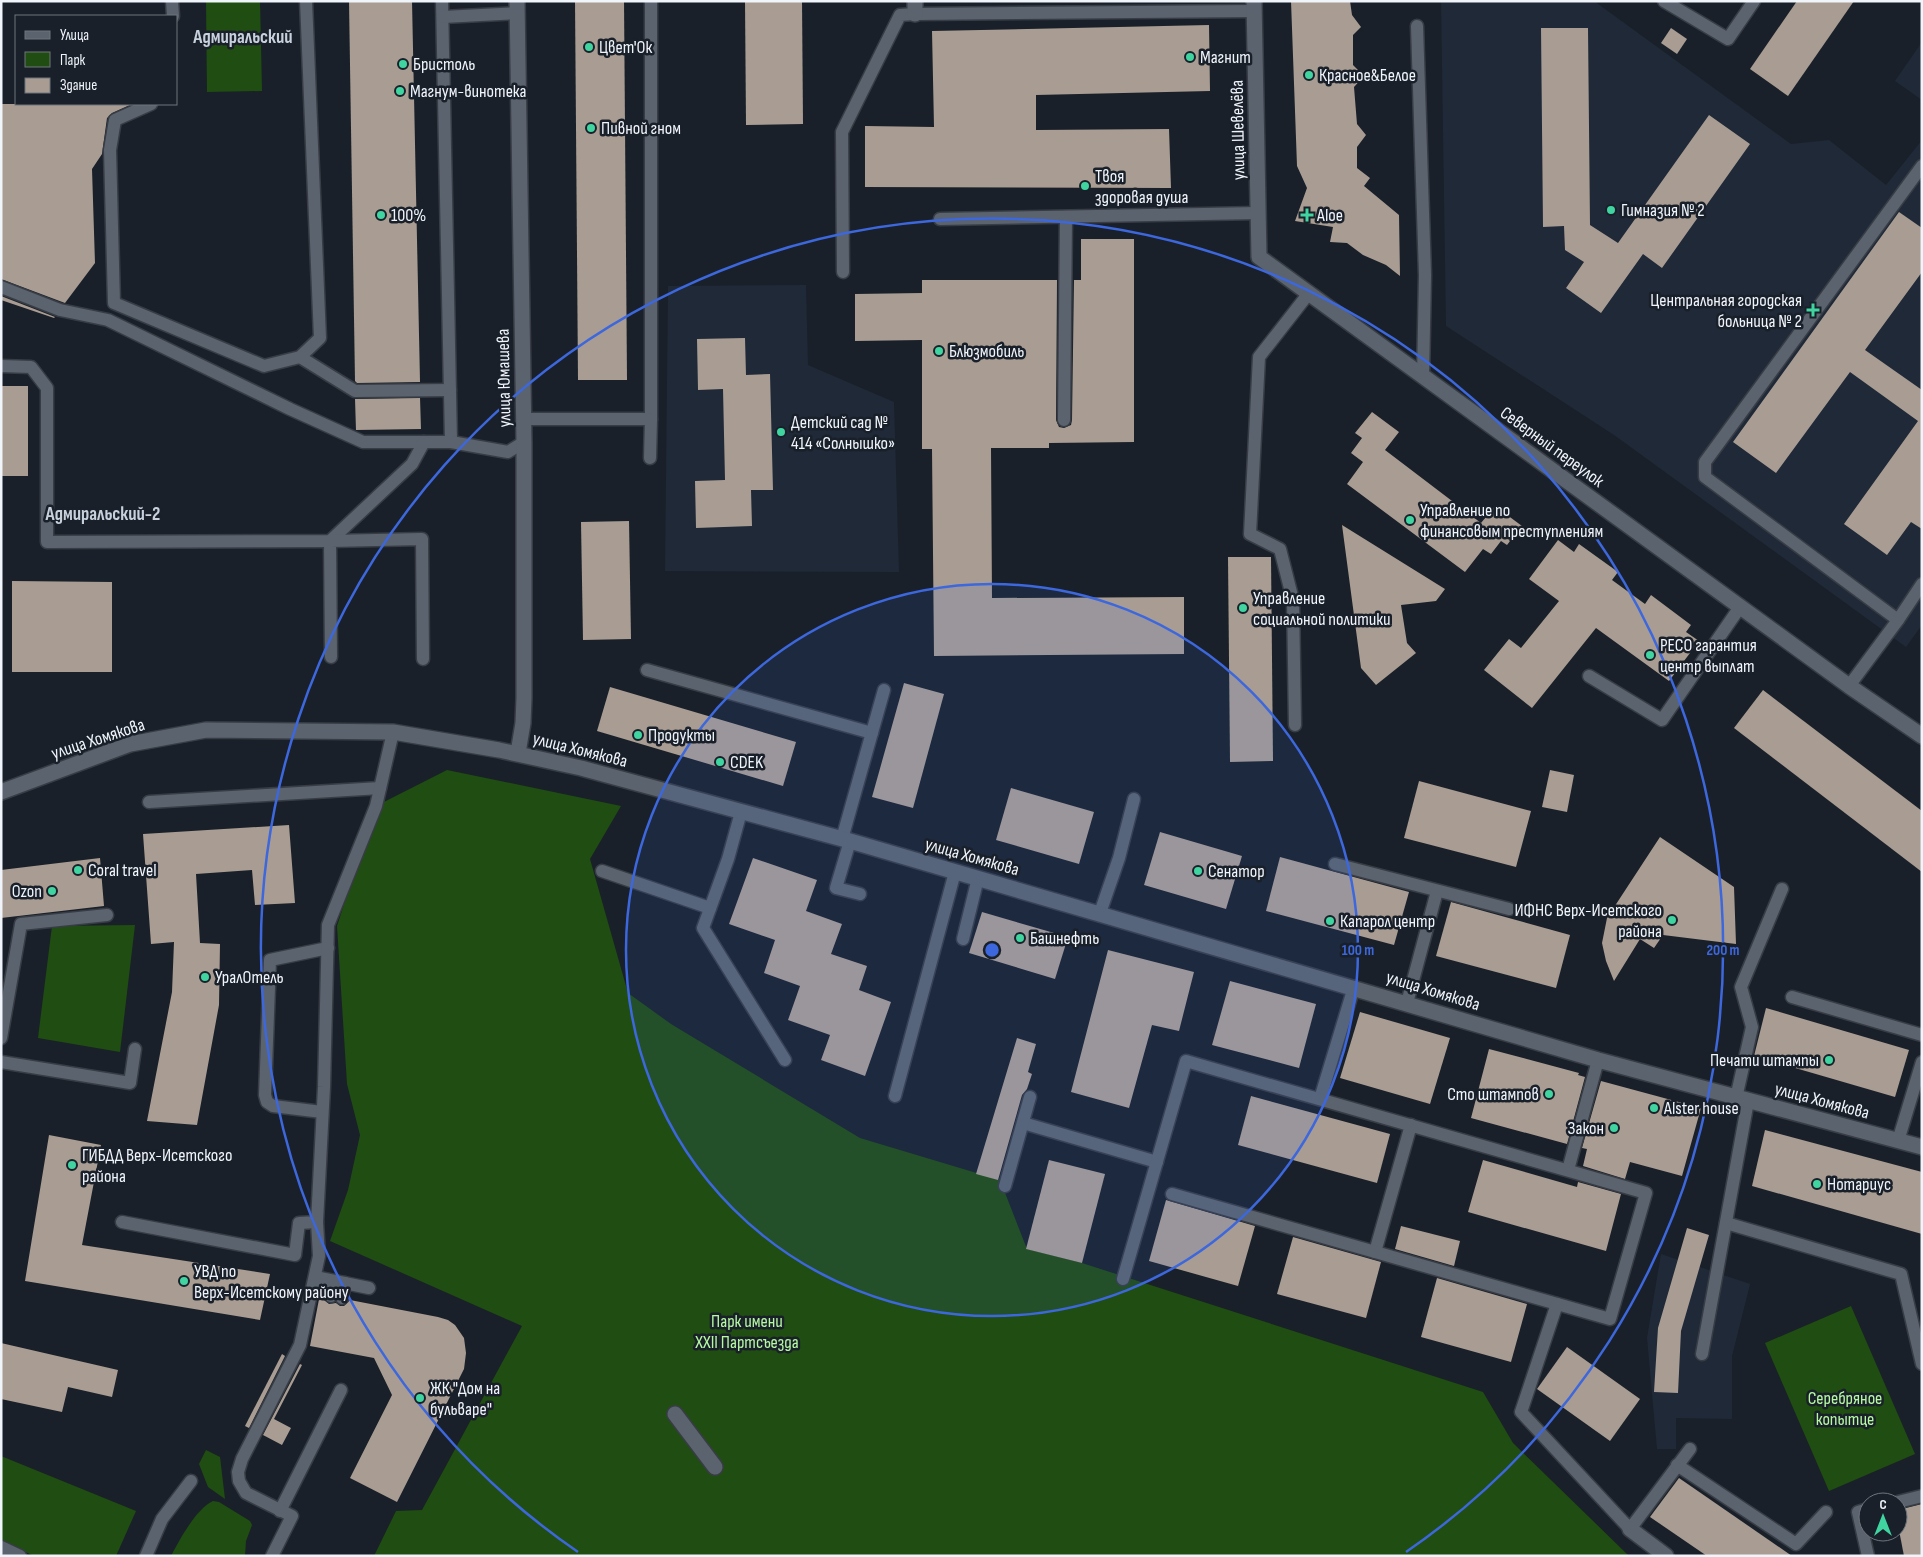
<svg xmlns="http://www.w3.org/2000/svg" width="1923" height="1557" viewBox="0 0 1923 1557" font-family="'Sofia Sans Condensed',sans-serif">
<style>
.built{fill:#1f2938}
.green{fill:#204d11}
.building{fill:#a99c92}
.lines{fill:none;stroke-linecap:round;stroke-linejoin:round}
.service-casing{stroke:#383d45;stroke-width:15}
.pedestrian-casing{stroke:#383d45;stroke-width:18}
.minor-casing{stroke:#383d45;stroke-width:18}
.tertiary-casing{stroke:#383d45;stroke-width:18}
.service{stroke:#5b636f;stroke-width:12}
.pedestrian{stroke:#5b636f;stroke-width:15}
.minor{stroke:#5b636f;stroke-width:15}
.tertiary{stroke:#5b636f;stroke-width:15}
.ring{fill:none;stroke:#3d67dd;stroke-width:2.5}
.poi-dot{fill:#40d4a1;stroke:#192029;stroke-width:2}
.labels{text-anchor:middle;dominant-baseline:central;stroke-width:5;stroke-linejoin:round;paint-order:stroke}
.poi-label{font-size:18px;fill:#f0f4fb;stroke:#192029;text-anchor:start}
.street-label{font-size:18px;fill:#f0f4fb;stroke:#192029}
.park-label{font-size:18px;fill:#b6f9a2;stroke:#192029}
.neighbourhood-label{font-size:19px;font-weight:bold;fill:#c7d0dd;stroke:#192029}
.centre{fill:#3d67dd;stroke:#192029;stroke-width:2.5}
.ring-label{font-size:15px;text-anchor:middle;font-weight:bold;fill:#3d67dd;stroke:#192029;stroke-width:5;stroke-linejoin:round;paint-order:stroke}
</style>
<rect width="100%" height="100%" fill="#192029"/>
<g class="built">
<path d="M 1441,1 L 1594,1 L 1791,144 L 1829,140 L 1886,185 L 1922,140 L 1922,625 L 1906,647 L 1614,435 L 1446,326 Z"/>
<path d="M 1922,42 L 1922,100 L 1895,81 Z"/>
<path d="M 806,285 L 808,365 L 894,402 L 899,572 L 665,571 L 668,286 Z"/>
<path d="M 1661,1254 L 1750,1284 L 1732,1356 L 1732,1419 L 1676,1418 L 1676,1449 L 1657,1449 L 1647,1338 Z"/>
</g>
<g class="green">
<path d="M 206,1 L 260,1 L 262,91 L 207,92 Z"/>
<path d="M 447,770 L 621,806 L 590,859 L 628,993 L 671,1024 L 860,1138 L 1000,1180 L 1027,1249 L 1082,1263 L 1483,1392 L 1513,1443 L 1629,1556 L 374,1556 L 396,1511 L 422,1510 L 522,1326 L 330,1241 L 348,1190 L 360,1135 L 347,1084 L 337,926 L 376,806 Z"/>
<path d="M 135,925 L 120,1052 L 38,1038 L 52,926 Z"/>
<path d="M 1851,1306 L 1915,1454 L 1829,1491 L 1765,1343 Z"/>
<path d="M 206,1450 L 220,1457 L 225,1499 L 208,1487 L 199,1464 Z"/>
<path d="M 1,1456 L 136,1511 L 116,1556 L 34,1556 L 1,1540 Z"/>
<path d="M 213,1501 L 219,1502 L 250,1521 L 252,1525 L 246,1541 L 245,1556 L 171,1556 C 180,1539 196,1509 213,1501 Z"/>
</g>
<g class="building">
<path d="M 349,1 L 412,1 L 420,382 L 357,383 L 355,381 Z"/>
<path d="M 575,1 L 624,1 L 627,380 L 578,380 Z"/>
<path d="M 745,1 L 802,1 L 803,124 L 746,125 Z"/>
<path d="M 1291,1 L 1350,1 L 1352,15 L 1361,27 L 1353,35 L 1353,65 L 1364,76 L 1354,87 L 1357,124 L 1366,135 L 1357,147 L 1357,168 L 1370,178 L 1364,186 L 1399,215 L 1400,276 L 1386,265 L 1363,255 L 1347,243 L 1330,242 L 1333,227 L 1295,221 L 1307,188 L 1297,166 Z"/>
<path d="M 1797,1 L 1854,1 L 1788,96 L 1750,69 Z"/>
<path d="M 1209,25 L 1210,91 L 1036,95 L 1036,130 L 1169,129 L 1171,188 L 865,187 L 865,126 L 934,127 L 932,31 Z"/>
<path d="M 1541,28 L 1588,28 L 1590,225 L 1618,243 L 1709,115 L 1750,144 L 1662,268 L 1643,254 L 1601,313 L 1566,288 L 1584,262 L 1565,250 L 1564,226 L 1543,227 Z"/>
<path d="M 1671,28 L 1687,39 L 1677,54 L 1661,43 Z"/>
<path d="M 1,104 L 132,104 L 112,113 L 107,118 L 102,154 L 92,169 L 95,263 L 65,303 L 1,279 Z"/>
<path d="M 1899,212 L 1922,228 L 1922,272 L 1865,350 L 1922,390 L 1922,529 L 1911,522 L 1887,555 L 1844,524 L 1918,421 L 1850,372 L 1776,473 L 1733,442 Z"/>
<path d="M 1081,239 L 1134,239 L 1134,442 L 1049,443 L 1049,448 L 991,448 L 992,598 L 1184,597 L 1184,654 L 934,656 L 932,449 L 922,449 L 922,340 L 855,341 L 855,294 L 922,293 L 922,280 L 1057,280 L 1056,420 L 1059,427 L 1064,428 L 1071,425 L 1072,420 L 1074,280 L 1081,280 Z"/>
<path d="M 1,296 L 55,317 L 54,318 L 1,300 Z"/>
<path d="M 745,338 L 746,375 L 770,374 L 773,490 L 751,490 L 752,526 L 696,528 L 695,481 L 725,480 L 723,389 L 698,390 L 697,339 Z"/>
<rect x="1" y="386" width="27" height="90"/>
<path d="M 420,398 L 421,429 L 356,430 L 355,399 Z"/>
<path d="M 1372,412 L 1399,432 L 1385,450 L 1481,523 L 1495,506 L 1522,526 L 1507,545 L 1501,541 L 1491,554 L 1483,549 L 1465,572 L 1347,484 L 1363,462 L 1351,453 L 1362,438 L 1355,433 Z"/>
<path d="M 629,521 L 631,639 L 583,640 L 581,522 Z"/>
<path d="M 1342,525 L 1445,589 L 1436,601 L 1401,605 L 1407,643 L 1416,653 L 1376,685 L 1361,668 Z"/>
<path d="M 1558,540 L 1574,552 L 1579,544 L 1618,572 L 1612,580 L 1645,604 L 1651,595 L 1691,625 L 1686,632 L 1699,641 L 1669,681 L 1596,628 L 1532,708 L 1484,670 L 1509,639 L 1521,648 L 1559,601 L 1529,579 Z"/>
<path d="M 1228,557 L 1271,557 L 1273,761 L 1230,762 Z"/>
<path d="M 12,581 L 112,582 L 112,672 L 12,672 Z"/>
<path d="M 904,683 L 944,694 L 913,808 L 872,797 Z"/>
<path d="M 610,687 L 796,742 L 783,786 L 597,731 Z"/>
<path d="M 1763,690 L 1922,811 L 1922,872 L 1734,728 Z"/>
<path d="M 1550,770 L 1574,775 L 1567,812 L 1542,807 Z"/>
<path d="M 1419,781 L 1531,811 L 1516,867 L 1404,838 Z"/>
<path d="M 1011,788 L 1094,812 L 1079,864 L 996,840 Z"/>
<path d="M 289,825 L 295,903 L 255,905 L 252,870 L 196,874 L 200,943 L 220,944 L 219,1005 L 197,1125 L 147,1121 L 172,992 L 174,942 L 151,944 L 143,834 Z"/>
<path d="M 1160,832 L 1242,856 L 1226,909 L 1144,885 Z"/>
<path d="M 1660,837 L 1734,887 L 1736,944 L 1663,935 L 1654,948 L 1640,939 L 1614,981 L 1606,961 L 1602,943 L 1607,918 Z"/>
<path d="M 1280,857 L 1409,892 L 1394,945 L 1266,911 Z"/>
<path d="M 100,858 L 104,906 L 1,918 L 1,870 Z"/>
<path d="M 753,858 L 817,880 L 806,911 L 842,924 L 831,954 L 867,966 L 859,990 L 891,1002 L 865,1076 L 821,1060 L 830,1035 L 788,1020 L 800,986 L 764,973 L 775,940 L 729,924 Z"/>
<path d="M 1451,902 L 1570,935 L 1556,988 L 1436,956 Z"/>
<path d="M 982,912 L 1068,937 L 1055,979 L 969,953 Z"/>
<path d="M 1108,950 L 1194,972 L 1179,1031 L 1152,1025 L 1129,1108 L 1071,1092 Z"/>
<path d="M 1230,981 L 1316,1004 L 1299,1068 L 1212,1045 Z"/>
<path d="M 1766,1008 L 1909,1050 L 1895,1097 L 1754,1056 Z"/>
<path d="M 1360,1012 L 1450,1038 L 1430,1104 L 1340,1078 Z"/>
<path d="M 1017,1038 L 1036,1044 L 1028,1072 L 1032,1074 L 1027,1089 L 1022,1095 L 998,1180 L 976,1174 Z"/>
<path d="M 1489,1049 L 1579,1073 L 1578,1075 L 1585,1077 L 1567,1144 L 1471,1118 Z"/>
<path d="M 1601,1081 L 1701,1108 L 1682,1176 L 1630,1162 L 1625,1179 L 1583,1166 L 1587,1149 L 1582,1148 Z"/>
<path d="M 1251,1096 L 1390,1134 L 1377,1183 L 1238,1145 Z"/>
<path d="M 1765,1130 L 1922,1172 L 1922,1234 L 1752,1186 Z"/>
<path d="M 49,1135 L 101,1145 L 82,1245 L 270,1274 L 260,1320 L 25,1281 Z"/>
<path d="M 1049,1160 L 1105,1174 L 1082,1263 L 1026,1249 Z"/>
<path d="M 1483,1160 L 1577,1187 L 1578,1182 L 1621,1194 L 1606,1251 L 1468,1212 Z"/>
<path d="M 1166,1200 L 1255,1226 L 1238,1286 L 1149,1261 Z"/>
<path d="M 1401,1226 L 1460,1241 L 1454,1266 L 1395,1249 Z"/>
<path d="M 1687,1228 L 1709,1235 L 1681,1331 L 1678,1393 L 1654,1392 L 1658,1328 Z"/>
<path d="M 1293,1237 L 1381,1262 L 1366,1318 L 1277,1294 Z"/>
<path d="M 1437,1278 L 1527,1304 L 1511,1362 L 1421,1337 Z"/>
<path d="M 320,1294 L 323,1295 L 324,1300 L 329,1304 L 336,1303 L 340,1306 L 344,1306 L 350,1300 L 438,1317 L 448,1320 L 455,1325 L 464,1338 L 466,1353 L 464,1369 L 397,1502 L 350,1478 L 392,1395 L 374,1358 L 310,1346 Z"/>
<path d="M 1,1343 L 118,1370 L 112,1397 L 68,1387 L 62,1412 L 1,1399 Z"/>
<path d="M 1567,1347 L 1640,1399 L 1610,1441 L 1537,1389 Z"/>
<path d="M 282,1354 L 285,1356 L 249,1428 L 245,1426 Z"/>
<path d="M 300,1364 L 302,1365 L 274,1419 L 291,1428 L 282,1445 L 263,1435 Z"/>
<path d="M 1679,1478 L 1792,1556 L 1707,1556 L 1650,1517 Z"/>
<path d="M 1922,1504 L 1922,1556 L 1904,1556 L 1898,1525 L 1898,1510 Z"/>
</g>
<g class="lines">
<defs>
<g id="service">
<path d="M 172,1 L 173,16"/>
<path d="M 442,1 L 451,442"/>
<path d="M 1664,1 L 1728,39 L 1754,1"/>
<path d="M 443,17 L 518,13"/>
<path d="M 1417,26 L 1425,275 L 1423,377"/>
<path d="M 151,104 L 115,120 L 110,150 L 114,303 L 264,366 L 300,357 L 320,338 L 306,1"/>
<path d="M 940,219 L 1258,213"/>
<path d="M 843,272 L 842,132 L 900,15 L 915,14 L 1254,11"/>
<path d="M 1,287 L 60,310 L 108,320 L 290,409 L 363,442 L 451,442 L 508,452 L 524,442"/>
<path d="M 300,357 L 355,391 L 450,390"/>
<path d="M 1,366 L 31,367 L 47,388 L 47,542 L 330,541 L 412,464 L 424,442"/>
<path d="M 523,419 L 651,419 L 651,1"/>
<path d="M 1064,420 L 1066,217"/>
<path d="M 650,458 L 651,419"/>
<path d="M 1898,620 L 1705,477 L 1705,462 L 1922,166"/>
<path d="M 331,657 L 330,541 L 422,539 L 423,659"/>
<path d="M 647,670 L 872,733"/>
<path d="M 1589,676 L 1662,720 L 1740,607"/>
<path d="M 1849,686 L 1898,620 L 1922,584"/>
<path d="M 1295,725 L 1293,600 L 1280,549 L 1250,534 L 1259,357 L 1309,293"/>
<path d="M 149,802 L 380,788"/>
<path d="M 741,812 L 728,859 L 703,928 L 785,1060"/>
<path d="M 842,839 L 884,690"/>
<path d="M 850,841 L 836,888 L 860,894"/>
<path d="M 1335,864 L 1509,909"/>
<path d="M 602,871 L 710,908"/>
<path d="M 1100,913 L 1119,858 L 1134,799"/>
<path d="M 963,939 L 978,878"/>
<path d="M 1792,997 L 1922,1035"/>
<path d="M 1407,1003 L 1437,891"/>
<path d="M 1,1038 L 21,924 L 107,915"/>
<path d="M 1,1062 L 130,1083 L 135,1049"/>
<path d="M 895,1096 L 955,872"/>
<path d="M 1736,1098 L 1752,1027 L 1741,987 L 1782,889"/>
<path d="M 1320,1099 L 1354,987"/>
<path d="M 322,1112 L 273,1106 L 267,1102 L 265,1095 L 270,960 L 328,948"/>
<path d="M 1023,1123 L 1157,1162"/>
<path d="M 1898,1141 L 1922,1062"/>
<path d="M 1568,1170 L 1598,1060"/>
<path d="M 1005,1186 L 1030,1097"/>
<path d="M 122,1222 L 295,1255 L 299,1223 L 317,1222 L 324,1087 L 328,925 L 376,806 L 393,732"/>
<path d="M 1726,1223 L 1901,1274 L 1922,1364"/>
<path d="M 1375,1252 L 1411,1125"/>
<path d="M 315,1277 L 369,1288"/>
<path d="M 1123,1279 L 1186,1061 L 1646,1193 L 1610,1319 L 1172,1194"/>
<path d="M 331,1296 L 333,1281"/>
<path d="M 342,1298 L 345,1283"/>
<path d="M 1557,1304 L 1521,1412 L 1630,1529 L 1690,1449"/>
<path d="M 1702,1354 L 1748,1101"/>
<path d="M 1677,1465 L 1796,1544 L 1826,1512"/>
<path d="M 1898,1502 L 1922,1496"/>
<path d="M 1868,1509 L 1858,1512 L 1868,1556"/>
<path d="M 280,1511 L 341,1390"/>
<path d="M 1,1547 L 20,1556"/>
<path d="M 146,1556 L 162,1519 L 191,1481"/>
<path d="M 272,1556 L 292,1516 L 246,1493 L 239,1481 L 238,1472 L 242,1459 L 300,1345 L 319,1256 L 317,1222"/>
</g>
<path id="pedestrian" d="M 675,1414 L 715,1467"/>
<g id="minor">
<path d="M 1254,1 L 1259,257 L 1849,686 L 1922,736"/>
<path d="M 915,14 L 915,1"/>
<path d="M 1630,1529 L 1666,1556"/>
</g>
<g id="tertiary">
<path d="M 517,1 L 524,442 L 524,698 L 523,723 L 518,753"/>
<path d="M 1,792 L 130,744 L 206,730 L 393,732 L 499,750 L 581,768 L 850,841 L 1598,1060 L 1922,1147"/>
</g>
</defs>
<use href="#service" class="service-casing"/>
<use href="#pedestrian" class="pedestrian-casing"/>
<use href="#minor" class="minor-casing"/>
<use href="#tertiary" class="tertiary-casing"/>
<use href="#service" class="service"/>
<use href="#pedestrian" class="pedestrian"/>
<use href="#minor" class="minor"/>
<use href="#tertiary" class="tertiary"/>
</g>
<circle cx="992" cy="950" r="366" fill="#3d67dd" fill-opacity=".12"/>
<g class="ring">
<circle cx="992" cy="950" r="366"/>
<path d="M578 1552A731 731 0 1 1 1406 1552"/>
</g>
<g class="poi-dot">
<circle cx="589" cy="47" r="5"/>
<circle cx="1190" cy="57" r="5"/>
<circle cx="403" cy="64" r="5"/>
<circle cx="1309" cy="75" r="5"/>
<circle cx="400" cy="91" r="5"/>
<circle cx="591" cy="128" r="5"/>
<circle cx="1085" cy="186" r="5"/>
<circle cx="1611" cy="210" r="5"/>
<circle cx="381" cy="215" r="5"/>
<path d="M1304.5 207.5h5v5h5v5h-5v5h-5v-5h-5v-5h5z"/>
<path d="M1810.5 302.5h5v5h5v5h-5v5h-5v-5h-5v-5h5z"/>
<circle cx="939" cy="351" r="5"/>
<circle cx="781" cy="432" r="5"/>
<circle cx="1410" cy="520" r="5"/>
<circle cx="1243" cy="608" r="5"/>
<circle cx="1650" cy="655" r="5"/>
<circle cx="638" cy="735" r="5"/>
<circle cx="720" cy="762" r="5"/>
<circle cx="78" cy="870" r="5"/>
<circle cx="1198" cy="871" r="5"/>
<circle cx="52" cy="891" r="5"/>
<circle cx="1672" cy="920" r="5"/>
<circle cx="1330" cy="921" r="5"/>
<circle cx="1020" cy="938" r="5"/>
<circle cx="205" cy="977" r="5"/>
<circle cx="1829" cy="1060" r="5"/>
<circle cx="1549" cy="1094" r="5"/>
<circle cx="1654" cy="1108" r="5"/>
<circle cx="1614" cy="1128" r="5"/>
<circle cx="72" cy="1165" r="5"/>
<circle cx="1817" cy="1184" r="5"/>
<circle cx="184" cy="1281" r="5"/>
<circle cx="420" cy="1398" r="5"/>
</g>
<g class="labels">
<g class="poi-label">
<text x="599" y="47">Цвет'Ок</text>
<text x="1200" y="57">Магнит</text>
<text x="413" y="64">Бристоль</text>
<text x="1319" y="75">Красное&amp;Белое</text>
<text x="410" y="91">Магнум-винотека</text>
<text x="601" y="128">Пивной гном</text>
<text x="1095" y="176">Твоя<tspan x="1095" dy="21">здоровая душа</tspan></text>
<text x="1621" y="210">Гимназия № 2</text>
<text x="391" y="215">100%</text>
<text x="1317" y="215">Aloe</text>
<text x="1802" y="300" text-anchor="end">Центральная городская<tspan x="1802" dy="21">больница № 2</tspan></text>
<text x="949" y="351">Блюзмобиль</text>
<text x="791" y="422">Детский сад №<tspan x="791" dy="21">414 «Солнышко»</tspan></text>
<text x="1420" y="510">Управление по<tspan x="1420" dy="21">финансовым преступлениям</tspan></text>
<text x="1253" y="598">Управление<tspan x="1253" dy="21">социальной политики</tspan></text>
<text x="1660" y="645">РЕСО гарантия<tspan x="1660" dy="21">центр выплат</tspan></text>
<text x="648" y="735">Продукты</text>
<text x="730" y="762">CDEK</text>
<text x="88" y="870">Coral travel</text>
<text x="1208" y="871">Сенатор</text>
<text x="42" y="891" text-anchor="end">Ozon</text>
<text x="1662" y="910" text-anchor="end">ИФНС Верх-Исетского<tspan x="1662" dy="21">района</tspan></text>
<text x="1340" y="921">Капарол центр</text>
<text x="1030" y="938">Башнефть</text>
<text x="215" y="977">УралОтель</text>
<text x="1819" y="1060" text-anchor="end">Печати штампы</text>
<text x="1539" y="1094" text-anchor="end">Сто штампов</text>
<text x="1664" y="1108">Alster house</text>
<text x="1604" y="1128" text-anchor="end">Закон</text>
<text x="82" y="1155">ГИБДД Верх-Исетского<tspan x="82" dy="21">района</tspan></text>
<text x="1827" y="1184">Нотариус</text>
<text x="194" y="1271">УВД по<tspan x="194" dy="21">Верх-Исетскому району</tspan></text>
<text x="430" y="1388">ЖК "Дом на<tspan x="430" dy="21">бульваре"</tspan></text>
</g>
<g class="street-label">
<text transform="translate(1238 130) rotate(-91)">улица Шевелёва</text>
<text transform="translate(504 378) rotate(-91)">улица Юмашева</text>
<text transform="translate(1552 447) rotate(36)">Северный переулок</text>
<text transform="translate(98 739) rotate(-18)">улица Хомякова</text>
<text transform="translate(580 750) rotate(14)">улица Хомякова</text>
<text transform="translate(972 857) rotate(16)">улица Хомякова</text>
<text transform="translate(1433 991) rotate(17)">улица Хомякова</text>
<text transform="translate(1822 1101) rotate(15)">улица Хомякова</text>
</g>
<g class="park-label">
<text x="747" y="1321">Парк имени<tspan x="747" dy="21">XXII Партсъезда</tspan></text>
<text x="1845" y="1398">Серебряное<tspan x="1845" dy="21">копытце</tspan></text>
</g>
<g class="neighbourhood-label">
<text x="243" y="37">Адмиральский</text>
<text x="103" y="514">Адмиральский-2</text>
</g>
</g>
<circle cx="992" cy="950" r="8" class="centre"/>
<g class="ring-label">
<text x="1358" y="955">100 m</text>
<text x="1723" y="955">200 m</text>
</g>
<rect width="1923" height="1557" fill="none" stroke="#f0f4fb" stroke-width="5"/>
<rect x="15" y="15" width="162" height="90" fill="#192029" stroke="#6f757d"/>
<rect x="25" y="31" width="25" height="8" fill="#5b636f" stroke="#6f757d"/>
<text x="60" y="40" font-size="15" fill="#f0f4fb">Улица</text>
<rect x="25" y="52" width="25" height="15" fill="#204d11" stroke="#6f757d"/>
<text x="60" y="65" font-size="15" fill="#f0f4fb">Парк</text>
<rect x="25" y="78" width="25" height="15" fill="#a99c92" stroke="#6f757d"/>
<text x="60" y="90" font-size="15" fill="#f0f4fb">Здание</text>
<g transform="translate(1883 1517)"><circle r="24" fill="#192029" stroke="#6f757d"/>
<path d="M0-4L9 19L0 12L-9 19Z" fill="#40d4a1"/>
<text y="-8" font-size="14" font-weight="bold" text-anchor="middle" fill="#f0f4fb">С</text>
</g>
</svg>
